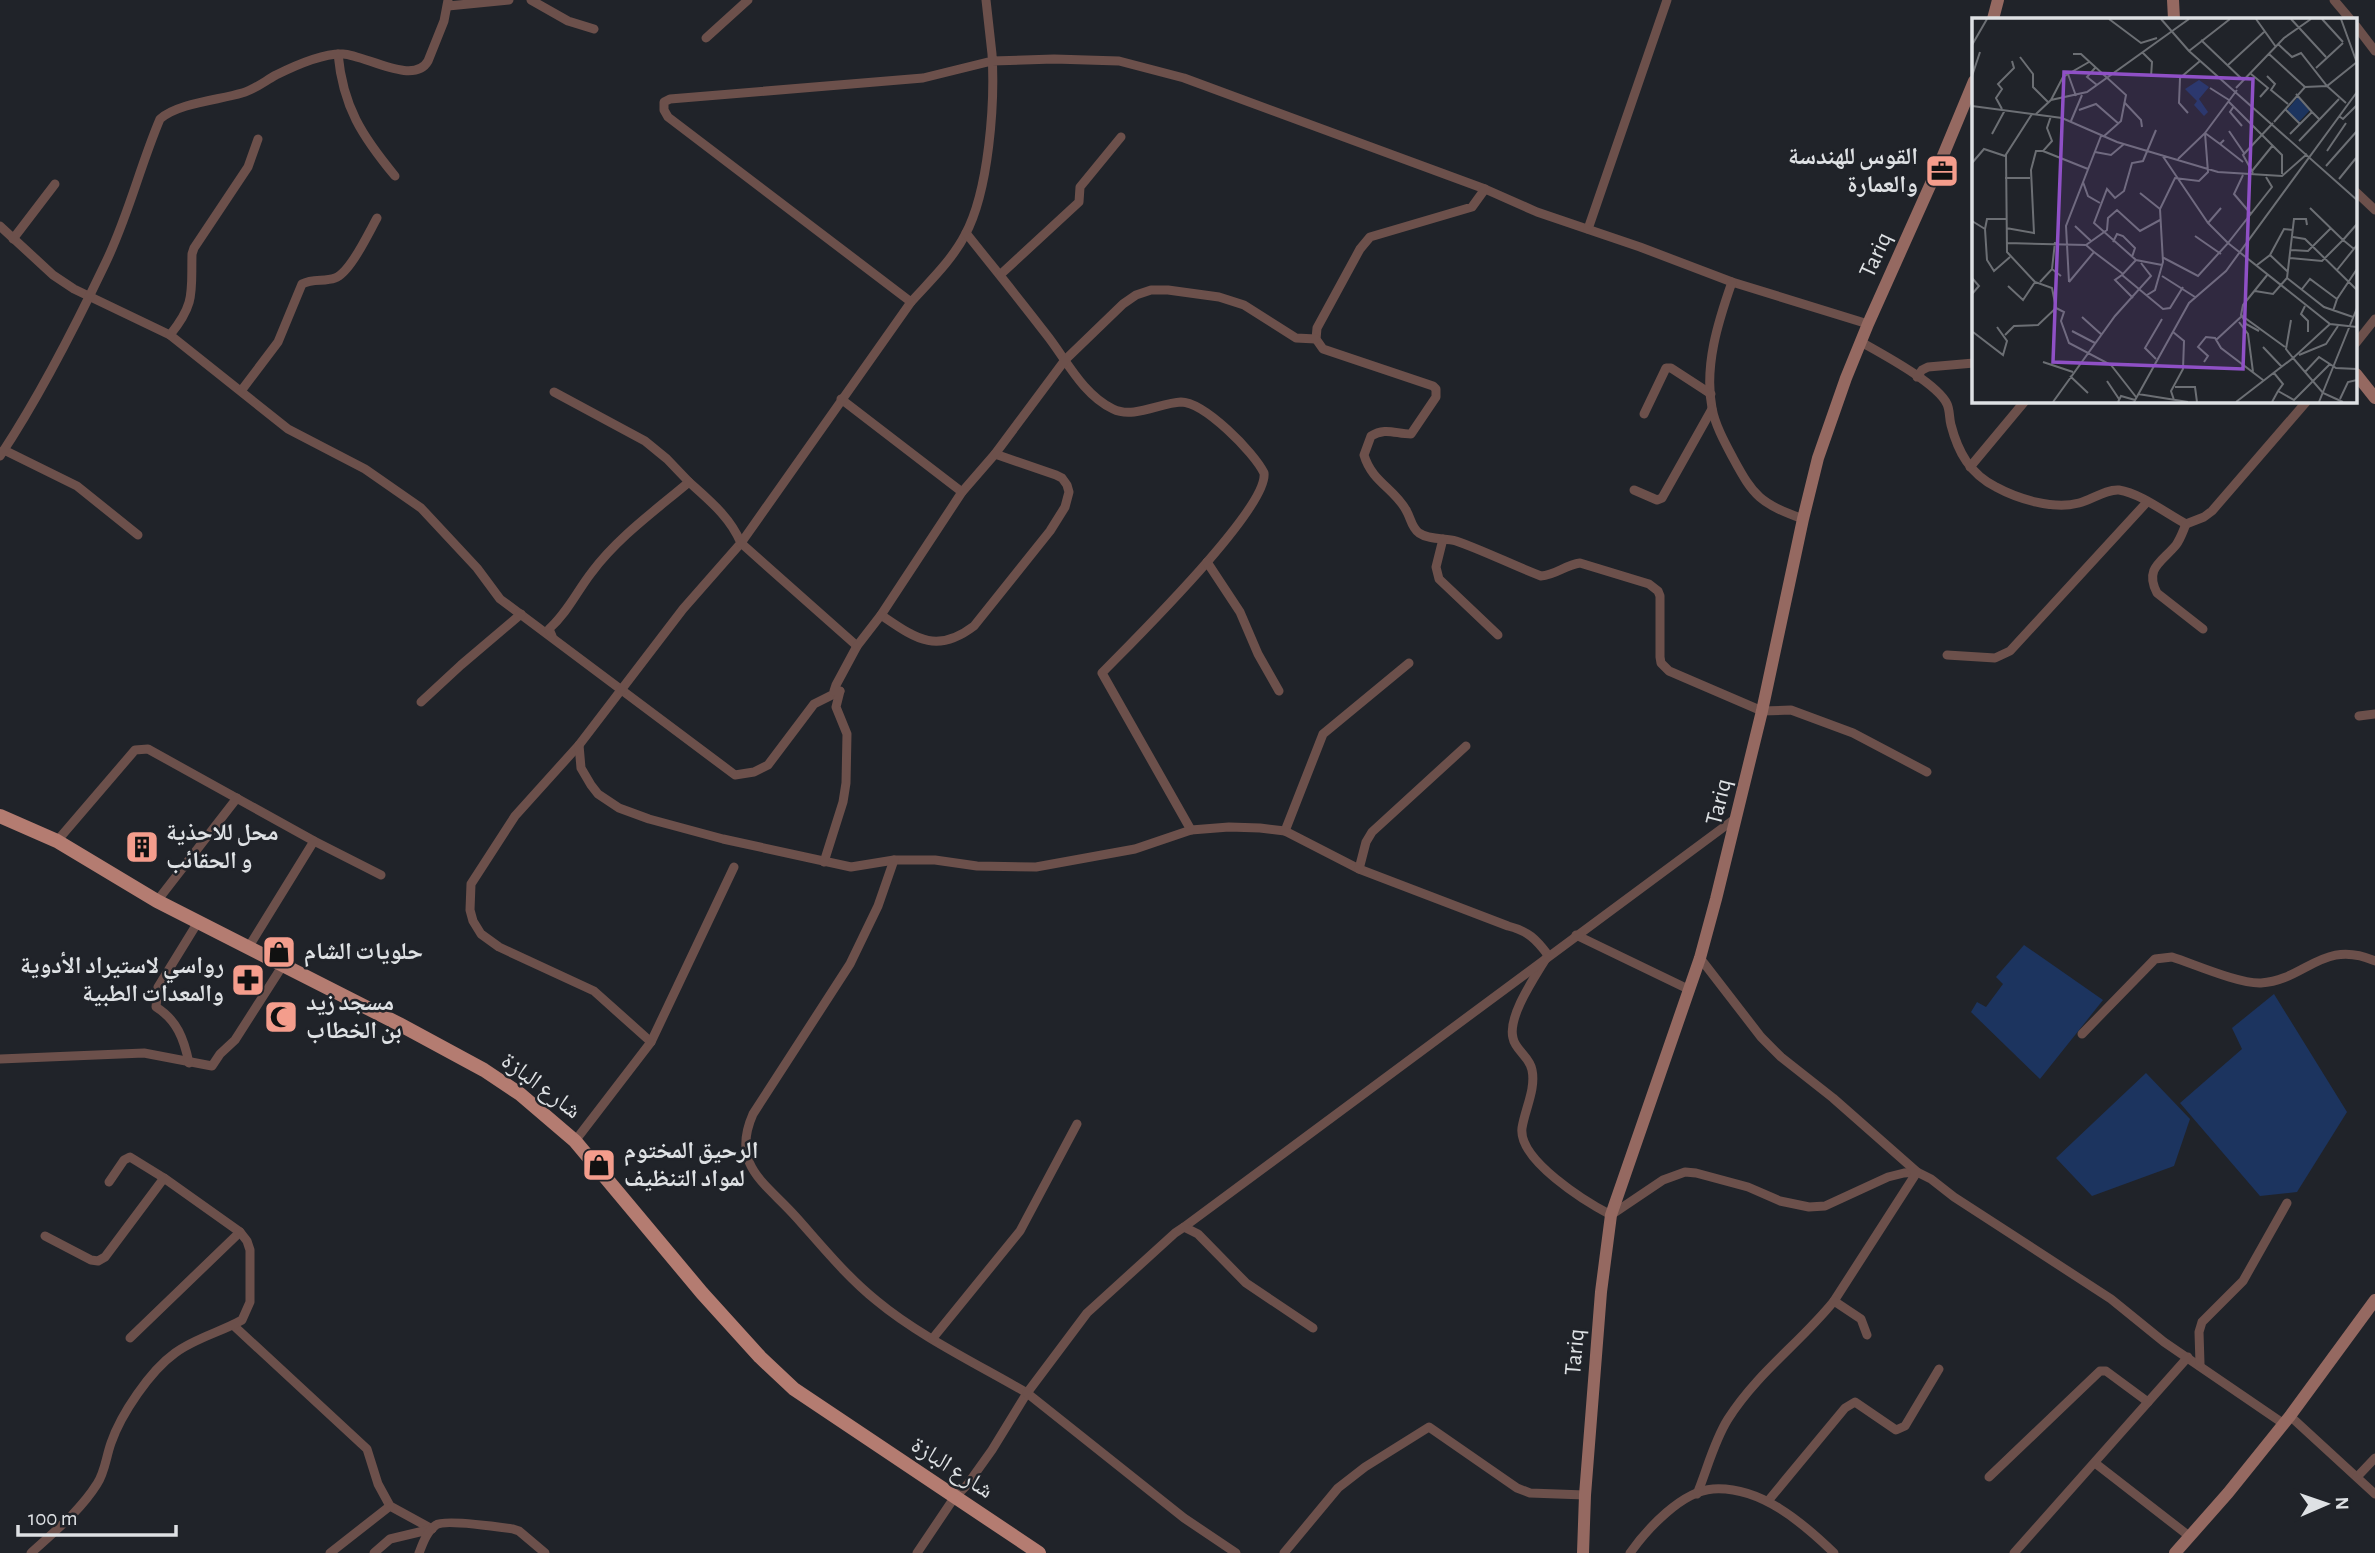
<svg xmlns="http://www.w3.org/2000/svg" width="2375" height="1553" viewBox="0 0 2375 1553" font-family="'Alegreya Sans','Noto Naskh Arabic',sans-serif">
<style>
.green{fill:#1c345f}
.lines{fill:none;stroke-linecap:round;stroke-linejoin:round}
.street{stroke:#6c504b;stroke-width:9}
.secondary{stroke:#956961;stroke-width:12}
.primary{stroke:#b47c71;stroke-width:14}
.labels{text-anchor:middle;dominant-baseline:central;stroke-width:5;stroke-linejoin:round;paint-order:stroke}
.poi-label{font-size:24px;font-weight:bold;fill:#dee1e4;stroke:#202329;text-anchor:start}
.street-label{font-size:24px;fill:#dee1e4;stroke:#202329}
.inset-road{fill:none;stroke:#6c6f74;stroke-width:2}
.view{fill:#8f50c6;fill-opacity:0.15;stroke:#8f50c6;stroke-width:3.5}
.inset-edge{fill:none;stroke:#dee1e4;stroke-width:3.5}
</style>
<rect width="100%" height="100%" fill="#202329"/>
<g class="green">
<path d="M 2024,945 L 2103,1000 L 2040,1079 L 1971,1012 L 1977,1002 L 1986,1007 L 2003,984 L 1996,977 Z"/>
<path d="M 2274,994 L 2347,1112 L 2297,1192 L 2260,1196 L 2180,1103 L 2242,1049 L 2232,1028 Z"/>
<path d="M 2146,1073 L 2190,1119 L 2174,1166 L 2092,1196 L 2056,1158 Z"/>
</g>
<g class="lines">
<g class="street">
<path d="M 531,0 L 568,21 L 594,29"/>
<path d="M 986,0 L 992,54 C 995,103 989,191 965,235 C 952,260 930,281 911,302 L 668,117 L 664,110 L 664,102 L 670,99 L 923,78 L 992,61 L 1054,59 L 1119,61 L 1184,78 L 1485,189 L 1537,212 L 1640,247 L 1732,282 L 1868,324"/>
<path d="M 2334,0 L 2350,19"/>
<path d="M 448,6 L 509,0"/>
<path d="M 2356,26 L 2375,51"/>
<path d="M 706,38 L 748,0"/>
<path d="M 338,54 C 343,107 362,136 395,176"/>
<path d="M 1485,189 L 1472,207 L 1370,237 L 1360,249 L 1317,328 L 1316,339 L 1323,349 L 1433,386 L 1436,389 L 1436,397 L 1411,434 C 1396,434 1385,427 1371,436 L 1364,455 C 1372,482 1394,488 1406,510 C 1411,518 1411,527 1419,533 C 1429,540 1445,538 1456,541 C 1485,551 1512,565 1541,576 C 1556,575 1565,565 1580,563 L 1649,584 L 1658,591 L 1660,596 L 1660,657 L 1661,663 L 1669,671 L 1762,711 L 1791,710 L 1853,733 L 1927,772"/>
<path d="M 2356,192 L 2375,210"/>
<path d="M 0,226 L 53,275 L 74,289 L 170,335 L 288,429 L 365,469 L 421,508 L 477,568 L 500,599 L 735,775 L 754,772 L 768,765 L 814,704 L 840,691"/>
<path d="M 1588,229 L 1667,0"/>
<path d="M 966,233 C 993,267 1020,300 1046,334 C 1066,359 1082,394 1113,409 C 1133,419 1160,403 1181,402 C 1204,402 1254,452 1264,473 C 1269,508 1131,643 1102,673 L 1191,830"/>
<path d="M 13,239 L 55,184"/>
<path d="M 1001,274 L 1079,202 L 1080,187 L 1121,137"/>
<path d="M 1732,282 C 1718,322 1704,366 1712,408 C 1715,425 1725,443 1733,458 C 1754,497 1760,503 1803,519"/>
<path d="M 170,335 C 196,303 191,292 192,254 L 194,248 L 248,167 L 258,139"/>
<path d="M 1861,342 C 1882,354 1937,383 1947,404 C 1950,410 1949,418 1951,425 C 1958,452 1970,474 1996,487 C 2018,499 2054,510 2079,503 C 2091,500 2106,489 2119,490 C 2140,493 2167,514 2186,524 L 2204,517 L 2212,511 L 2307,401"/>
<path d="M 2356,343 L 2375,319"/>
<path d="M 1917,377 L 1922,370 L 1928,367 L 1974,363"/>
<path d="M 241,391 L 278,342 L 302,284 C 313,278 324,282 335,278 C 350,273 369,232 377,218"/>
<path d="M 554,392 L 645,441 L 667,459 L 689,482"/>
<path d="M 841,399 L 962,492"/>
<path d="M 1644,414 L 1666,368 L 1671,368 L 1711,394"/>
<path d="M 4,450 L 77,486 L 138,535"/>
<path d="M 0,456 C 40,396 74,329 105,264 C 128,217 140,166 160,119 C 178,103 219,100 242,93 C 254,90 265,81 276,75 C 294,66 322,53 343,54 C 365,55 414,86 428,61 L 444,21 L 448,0"/>
<path d="M 1970,467 L 2025,401"/>
<path d="M 1634,490 L 1657,500 L 1662,498 L 1712,409"/>
<path d="M 2186,524 C 2183,531 2181,538 2176,545 C 2162,562 2144,568 2157,593 L 2203,629"/>
<path d="M 1443,539 L 1436,567 L 1439,579 L 1498,635"/>
<path d="M 1207,562 L 1240,612 L 1258,654 L 1279,691"/>
<path d="M 881,615 C 915,638 936,655 974,626 L 1050,531 L 1065,507 L 1069,492 L 1067,485 L 1062,478 L 1056,475 L 995,454"/>
<path d="M 552,636 L 549,629 C 568,612 577,591 592,572 C 618,537 656,510 689,482 C 710,501 730,517 741,543 L 683,609 L 579,745 L 515,816 L 471,884 L 470,910 L 473,921 L 481,934 L 499,947 L 594,991 L 651,1042"/>
<path d="M 857,646 L 741,543 L 911,302"/>
<path d="M 1947,655 L 1995,658 L 2010,651 L 2147,502"/>
<path d="M 421,702 L 461,665 L 521,614"/>
<path d="M 2359,716 L 2375,714"/>
<path d="M 579,745 L 581,768 L 591,785 L 598,794 L 619,808 L 649,819 L 723,839 L 851,867 L 894,860 L 935,860 L 977,866 L 1036,867 L 1135,849 L 1191,830 L 1229,827 L 1260,828 L 1285,831 L 1359,869 L 1508,926 C 1528,931 1536,939 1548,955 C 1537,974 1507,1016 1513,1038 C 1515,1050 1530,1057 1532,1070 C 1536,1089 1525,1109 1522,1128 C 1518,1160 1586,1202 1611,1215 L 1663,1180 L 1685,1172 L 1696,1173 L 1748,1187 L 1780,1201 L 1809,1207 L 1825,1206 L 1888,1177 L 1904,1173 L 1917,1172 L 1931,1179 L 1954,1197 L 2111,1299 L 2164,1342 L 2284,1424"/>
<path d="M 1285,831 L 1323,734 L 1409,663"/>
<path d="M 57,841 L 135,750 L 148,749 L 314,841 L 381,875"/>
<path d="M 894,860 L 878,906 L 850,964 L 753,1114 C 730,1166 766,1183 796,1217 C 822,1246 846,1276 877,1301 C 919,1336 979,1365 1027,1393 L 992,1450 L 967,1485 L 954,1498 L 917,1553"/>
<path d="M 824,862 L 843,802 L 846,783 L 847,734 L 836,707 L 840,691 L 834,691 L 836,685 L 857,646 L 881,615 L 962,492 L 995,454 L 1065,360 L 1123,304 L 1136,295 L 1151,290 L 1168,290 L 1219,297 L 1244,305 L 1296,338 L 1316,339"/>
<path d="M 1359,869 L 1366,842 L 1372,832 L 1466,746"/>
<path d="M 157,901 L 237,798"/>
<path d="M 1576,935 L 1688,989"/>
<path d="M 248,948 L 314,841"/>
<path d="M 1700,958 L 1761,1037 L 1781,1057 L 1833,1098 L 1917,1172 L 1834,1301"/>
<path d="M 2082,1034 L 2155,959 L 2172,957 C 2194,964 2239,984 2261,983 C 2306,980 2323,938 2375,961"/>
<path d="M 0,1059 L 144,1053 L 212,1066 L 220,1054 L 235,1040 L 283,965"/>
<path d="M 189,1063 C 184,1039 177,1020 156,1007 L 158,987 L 198,922"/>
<path d="M 575,1141 L 651,1042 L 734,867"/>
<path d="M 109,1182 L 124,1160 L 130,1157 L 164,1178"/>
<path d="M 1184,1227 L 1736,818"/>
<path d="M 233,1325 L 367,1449 L 378,1484 L 390,1506 L 432,1529"/>
<path d="M 130,1338 L 240,1232"/>
<path d="M 933,1338 L 1020,1231 L 1077,1124"/>
<path d="M 2200,1364 L 2199,1332 L 2202,1322 L 2243,1281 L 2287,1203"/>
<path d="M 2290,1416 L 2375,1494"/>
<path d="M 2095,1463 L 2189,1536"/>
<path d="M 1989,1477 L 2100,1371 L 2106,1371 L 2148,1402"/>
<path d="M 2357,1477 L 2375,1458"/>
<path d="M 1697,1494 C 1707,1470 1714,1441 1728,1419 C 1757,1373 1801,1342 1834,1301 L 1861,1319 L 1867,1335"/>
<path d="M 1768,1501 L 1845,1408 L 1855,1402 L 1896,1430 L 1905,1426 L 1939,1369"/>
<path d="M 31,1553 C 54,1532 80,1511 97,1484 C 105,1472 106,1457 111,1443 C 121,1414 150,1371 175,1353 C 195,1338 221,1332 242,1320 L 250,1302 L 250,1250 L 247,1241 L 240,1232 L 164,1178 L 105,1257 L 98,1261 L 91,1260 L 45,1236"/>
<path d="M 330,1553 L 390,1506"/>
<path d="M 374,1553 L 390,1539 L 432,1529"/>
<path d="M 419,1553 C 423,1543 427,1531 436,1525 C 444,1519 499,1527 513,1529 L 519,1531 L 545,1553"/>
<path d="M 1236,1553 L 1184,1518 L 1027,1393 L 1087,1313 L 1175,1233 L 1184,1227 L 1198,1234 L 1246,1283 L 1313,1328"/>
<path d="M 1284,1553 L 1338,1488 L 1365,1467 L 1429,1427 L 1517,1488 L 1530,1493 L 1585,1495"/>
<path d="M 1630,1553 C 1647,1529 1682,1491 1713,1489 C 1760,1486 1802,1522 1834,1553"/>
<path d="M 2014,1553 L 2188,1357"/>
</g>
<g class="secondary">
<path d="M 2173,0 L 2174,19"/>
<path d="M 1993,19 L 1998,0"/>
<path d="M 2356,374 L 2375,398"/>
<path d="M 1583,1553 L 1585,1495 L 1601,1292 L 1611,1215 L 1700,958 L 1716,899 L 1762,711 L 1803,519 L 1818,458 L 1846,378 L 1868,324 L 1937,170 L 1974,81"/>
<path d="M 2175,1553 L 2228,1493 L 2290,1416 L 2375,1300"/>
</g>
<path class="primary" d="M 0,816 L 57,841 L 157,901 L 399,1024 L 484,1070 L 520,1094 L 575,1141 L 702,1293 L 760,1357 L 794,1389 L 1039,1553"/>
</g>
<defs>
<symbol id="office-square" viewBox="-11 -11 22 22"><rect x="-9" y="-9" width="18" height="18" rx="4" fill="#f49d8c" stroke="#202329"/><path d="M-6-3h4V-5.5h4V-3h4V5H-6ZM-1-4.5V-3h2v-1.5ZM-6 0V1H6V0Z" fill="#111"/></symbol>
<symbol id="building-square" viewBox="-11 -11 22 22"><rect x="-9" y="-9" width="18" height="18" rx="4" fill="#f49d8c" stroke="#202329"/><path d="M-4-6H4V6H1V3H-1V6H-4ZM-2.5-4.3h1.7v1.8h-1.7ZM.8-4.3h1.7v1.8H.8ZM-2.5-1h1.7V.8h-1.7ZM.8-1h1.7V.8H.8Z" fill="#111"/></symbol>
<symbol id="shop-square" viewBox="-11 -11 22 22"><rect x="-9" y="-9" width="18" height="18" rx="4" fill="#f49d8c" stroke="#202329"/><path d="M-5-2.5h2.3a2.7 3.5 0 0 1 5.4 0H5L5.5 6h-11ZM-1.5-2.5h3a1.5 2.3 0 0 0-3 0Z" fill="#111"/></symbol>
<symbol id="pharmacy-square" viewBox="-11 -11 22 22"><rect x="-9" y="-9" width="18" height="18" rx="4" fill="#f49d8c" stroke="#202329"/><path d="M-2-6h4v4h4v4h-4v4h-4v-4h-4v-4h4Z" fill="#111"/></symbol>
<symbol id="mosque-square" viewBox="-11 -11 22 22"><rect x="-9" y="-9" width="18" height="18" rx="4" fill="#f49d8c" stroke="#202329"/><path d="M3.5-4.9A6 6 0 1 0 3.5 4.9A5 5 0 1 1 3.5-4.9Z" fill="#111"/></symbol>
</defs>
<g fill-rule="evenodd">
<use href="#office-square" x="1923" y="152" width="38" height="38"/>
<use href="#building-square" x="123" y="828" width="38" height="38"/>
<use href="#shop-square" x="260" y="933" width="38" height="38"/>
<use href="#pharmacy-square" x="229" y="961" width="38" height="38"/>
<use href="#mosque-square" x="262" y="998" width="38" height="38"/>
<use href="#shop-square" x="580" y="1146" width="38" height="38"/>
</g>
<g class="labels">
<g class="poi-label">
<text x="1918" y="157" text-anchor="end">القوس للهندسة<tspan x="1918" dy="28">والعمارة</tspan></text>
<text x="166" y="833">محل للاحذية<tspan x="166" dy="28">و الحقائب</tspan></text>
<text x="304" y="952">حلويات الشام</text>
<text x="224" y="966" text-anchor="end">رواسي لاستيراد الأدوية<tspan x="224" dy="28">والمعدات الطبية</tspan></text>
<text x="306" y="1003">مسجد زيد<tspan x="306" dy="28">بن الخطاب</tspan></text>
<text x="624" y="1151">الرحيق المختوم<tspan x="624" dy="28">لمواد التنظيف</tspan></text>
</g>
<g class="street-label">
<text transform="translate(1876 255) rotate(-65)">Tariq</text>
<text transform="translate(1719 802) rotate(-76)">Tariq</text>
<text transform="translate(541 1086) rotate(37)">شارع البازة</text>
<text transform="translate(1575 1352) rotate(-85)">Tariq</text>
<text transform="translate(952 1468) rotate(33)">شارع البازة</text>
</g>
</g>
<g transform="translate(1972 18)">
<rect width="385" height="385" fill="#202329"/>
<path d="M 227,62 L 237,69 L 227,81 L 236,94 L 232,98 L 222,87 L 225,83 L 213,71 ZM 326,79 L 338,92 L 327,104 L 315,92 Z" fill="#1c345f"/>
<path class="inset-road" d="M 137,1 L 169,25 L 185,20M 189,1 L 217,33 L 385,182M 284,1 L 304,29M 319,1 L 354,39M 350,1 L 371,24M 369,1 L 385,45M 229,22 L 272,63M 306,26 L 320,39 L 329,35 L 355,68 L 385,44M 0,27 L 15,1M 217,33 L 258,1M 170,34 L 180,44 L 179,59M 101,36 L 109,36 L 154,77 L 149,103 L 131,119M 297,36 L 333,69M 48,39 L 61,56 L 61,69 L 76,84M 256,47 L 292,14M 123,50 L 115,59 L 125,67M 344,50 L 371,25M 96,56 L 104,78M 279,56 L 296,70 L 288,79M 0,58 L 8,34M 295,58 L 303,66 L 299,72 L 316,86M 238,70 L 257,82M 264,70 L 312,20 L 339,1M 324,76 L 340,94M 79,82 L 91,59 L 117,44M 256,83 L 310,137 L 310,156M 152,84 L 169,102 L 170,109M 0,88 L 90,100 L 145,124 L 246,154 L 310,158 L 335,136M 262,88 L 258,94 L 270,108M 30,91 L 24,80 L 30,71 L 26,66 L 42,50 L 40,43M 313,91 L 328,106M 107,92 L 124,86 L 147,106M 216,95 L 207,85 L 208,60 L 228,43M 64,96 L 79,82 L 115,74 L 217,1M 79,98 L 75,110 L 80,123 L 71,133 L 116,151M 367,98 L 371,101 L 385,87M 99,103 L 110,77M 302,104 L 333,69 L 355,68 L 374,85M 184,112 L 171,143 L 160,145 L 152,173 L 143,180 L 135,171 L 122,205 L 164,242 L 190,247M 257,113 L 272,135M 20,116 L 33,92M 318,116 L 340,94 L 348,102M 252,122 L 248,126 L 271,144M 327,123 L 367,81M 355,133 L 374,105M 123,134 L 139,137 L 152,126M 190,137 L 236,205M 206,141 L 233,115 L 248,126M 0,145 L 12,131 L 33,138 L 60,96M 354,148 L 385,113M 280,153 L 301,127M 281,155 L 271,137 L 301,105M 271,157 L 262,176 L 279,196M 33,160 L 58,160M 367,161 L 384,140M 111,164 L 116,178 L 128,185M 168,175 L 188,191M 249,190 L 236,205 L 256,225 L 300,169 L 294,159M 0,203 L 13,211 L 15,242 L 22,253 L 38,239M 103,208 L 119,223M 34,210 L 62,215 L 59,152 L 64,133 L 71,133M 13,211 L 15,201 L 34,201M 223,218 L 249,236M 321,219 L 333,221 L 385,272M 141,224 L 145,216 L 151,218 L 163,230 L 160,239M 35,225 L 114,227 L 122,234 L 97,264M 114,227 L 135,212 L 136,200 L 145,192 L 168,213 L 188,202M 382,231 L 371,222 L 385,206M 319,232 L 336,233 L 359,210M 122,234 L 151,256 L 164,242M 298,237 L 316,254M 190,239 L 226,258 L 256,225 L 358,306 L 385,309M 318,240 L 350,243 L 371,222 L 338,190M 285,247 L 298,237 L 312,211 L 321,212M 80,251 L 83,224M 365,252 L 385,227M 296,256 L 271,287 L 269,297 L 313,329M 190,258 L 223,279M 0,260 L 7,268 L 0,276M 315,260 L 352,289 L 381,299M 68,264 L 80,251 L 89,258M 97,264 L 94,208 L 129,118M 36,268 L 51,282 L 63,264M 330,271 L 338,261 L 365,281 L 361,293M 283,273 L 301,276 L 315,260 L 322,201 L 334,201 L 335,207M 175,277 L 183,272 L 191,244 L 188,191 L 203,160 L 227,163 L 236,154 L 233,115 L 265,72M 161,280 L 143,262 L 150,257 L 191,291 L 198,290 L 211,269M 365,281 L 385,251M 333,288 L 329,296 L 336,303 L 336,314M 84,290 L 92,294 L 89,303 L 97,325 L 139,347 L 164,379M 110,299 L 130,317M 267,304 L 276,316 L 281,354M 358,306 L 321,340 L 351,375 L 371,384M 100,313 L 123,325M 1,314 L 31,337 L 35,323 L 25,309M 201,314 L 212,323 L 211,351 L 199,373 L 202,382M 33,317 L 42,308 L 66,307 L 84,290 L 80,270 L 63,264 L 35,234 L 34,137M 244,322 L 270,298 L 274,306 L 287,313M 291,329 L 310,349M 327,337 L 354,326 L 366,308M 184,341 L 173,330 L 190,301M 71,344 L 101,354M 232,344 L 236,338 L 226,329 L 234,319 L 243,320 L 249,330 L 291,362M 333,354 L 347,339 L 364,350 L 385,351M 302,355 L 311,366 L 306,373M 98,358 L 116,375M 135,363 L 147,381M 203,369 L 223,369 L 225,384M 166,376 L 216,384M 368,381 L 376,364 L 385,362M 81,384 L 143,298 L 179,258 L 169,245M 146,384 L 149,378 L 163,382M 162,384 L 217,285 L 254,253 L 385,74M 264,384 L 321,340 L 314,331 L 319,302M 300,384 L 306,373 L 322,382 L 358,346M 347,384 L 385,290"/>
<path class="view" d="M 92,54 L 281,61 L 271,351 L 81,344 Z"/>
<rect width="385" height="385" class="inset-edge"/>
</g>
<g transform="translate(2326 1504) rotate(88)" stroke="#202329" stroke-width="5" paint-order="stroke">
<path d="M0-5L12 26L0 18L-12 26Z" fill="#dee1e4"/>
<text y="-10" font-size="19" font-weight="bold" text-anchor="middle" fill="#dee1e4">N</text>
</g>
<path d="M18 1525v10h158v-10" fill="none" stroke="#dee1e4" stroke-width="3.5"/>
<text x="28" y="1525" font-size="21" fill="#dee1e4" stroke="#202329" stroke-width="5" paint-order="stroke">100 m</text>
</svg>
